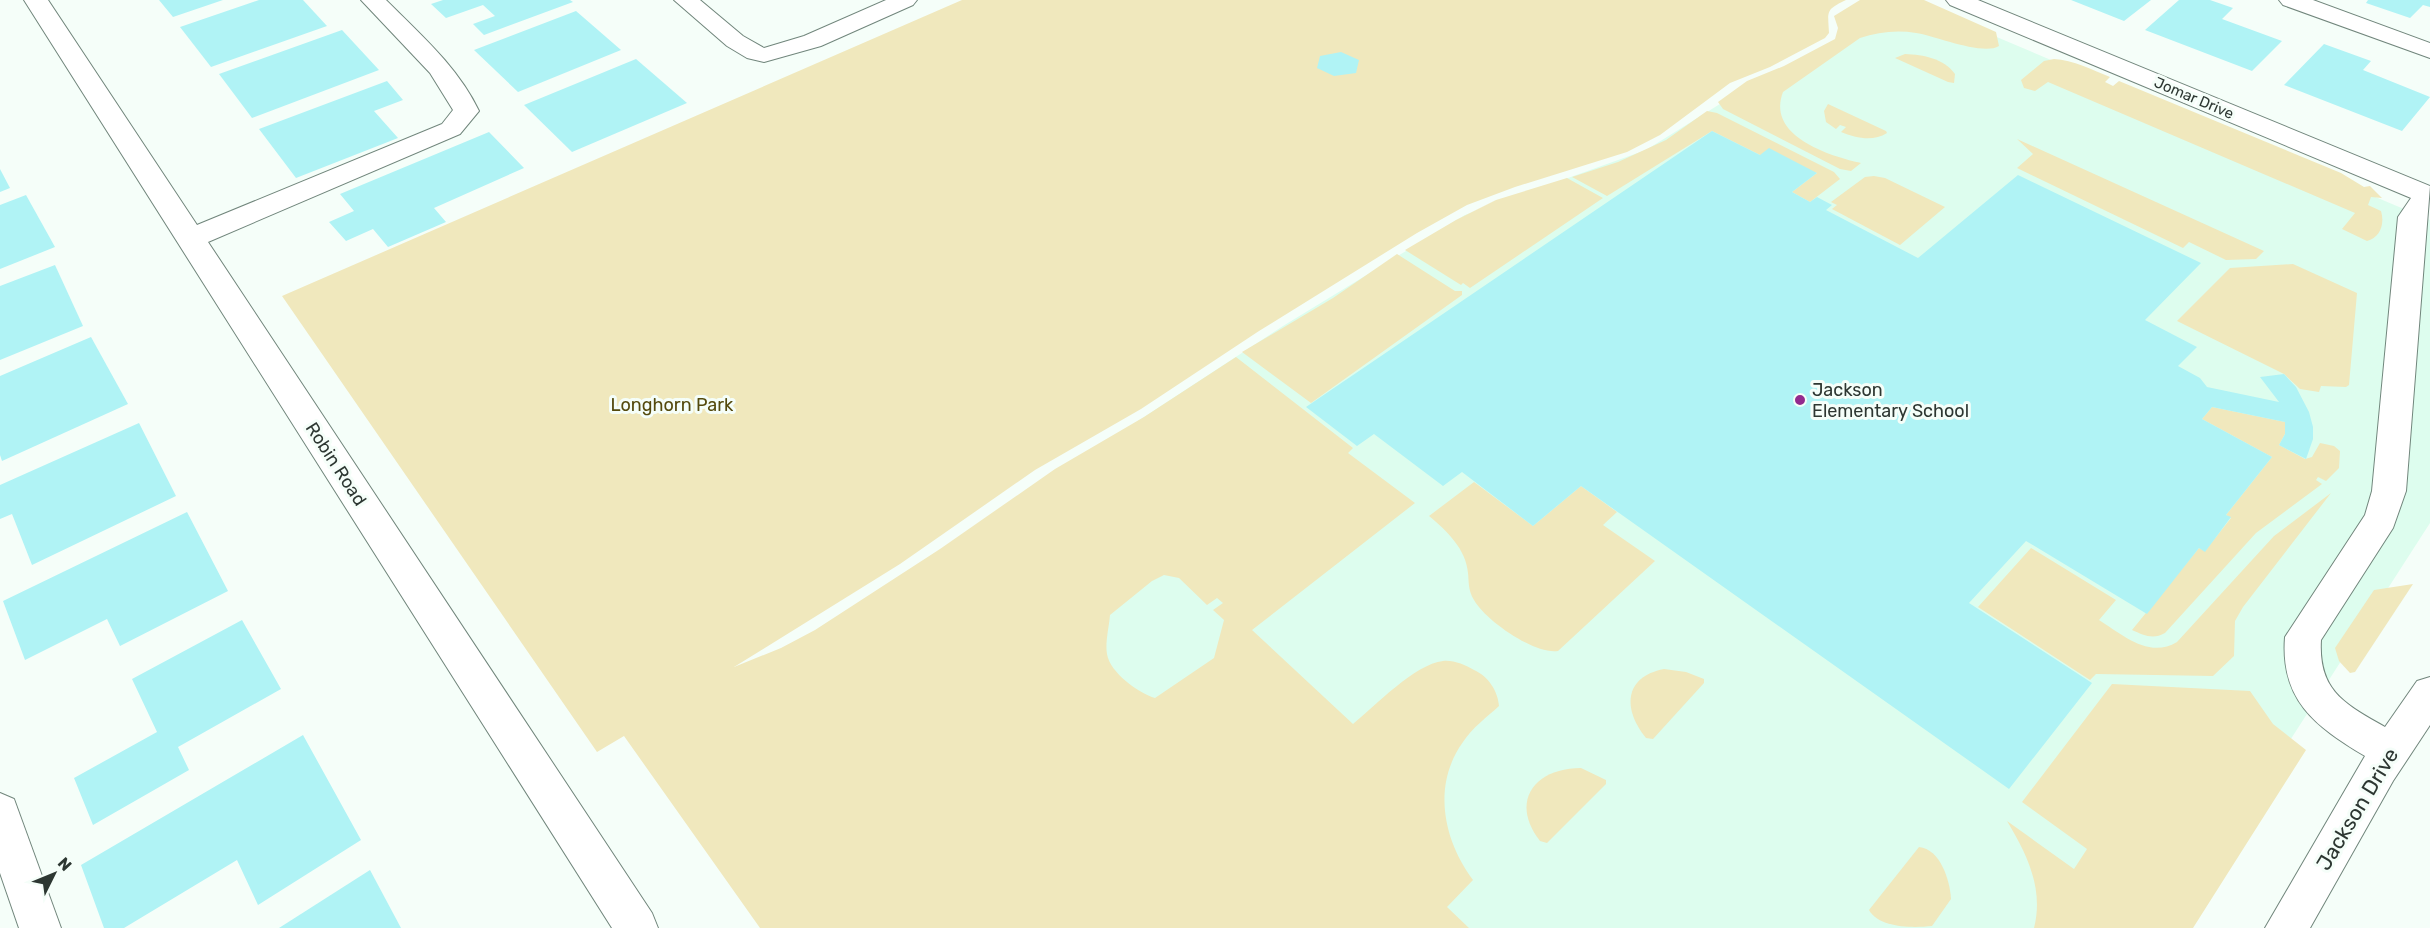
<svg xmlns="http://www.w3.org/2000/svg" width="2430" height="928" viewBox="0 0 2430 928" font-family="Rubik,sans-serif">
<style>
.built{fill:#ddfdee}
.green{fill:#f0e8bd;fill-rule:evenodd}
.building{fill:#b0f3f5}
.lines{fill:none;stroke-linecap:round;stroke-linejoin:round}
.minor-casing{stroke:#71867c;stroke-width:2}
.minor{fill:#fff;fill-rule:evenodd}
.poi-dot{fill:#932a8e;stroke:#f5fef9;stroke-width:2}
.labels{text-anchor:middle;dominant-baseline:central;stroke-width:6;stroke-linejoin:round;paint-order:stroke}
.far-street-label{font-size:15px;fill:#2d3732;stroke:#f5fef9}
.poi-label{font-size:18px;fill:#2d3732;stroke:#f5fef9;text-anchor:start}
.park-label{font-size:18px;fill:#544a0d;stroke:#f5fef9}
.street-label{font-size:18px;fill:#2d3732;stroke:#f5fef9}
.near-street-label{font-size:21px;fill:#2d3732;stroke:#f5fef9}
</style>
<rect width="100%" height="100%" fill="#f5fef9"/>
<path class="built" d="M 1909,0 L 2430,220 L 2430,523 L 2169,928 L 762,928 L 1057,474 L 1283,326 L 1465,215 L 1646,150 L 1736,94 L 1841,40 Z"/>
<g class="green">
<path d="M 962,0 L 1846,0 C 1825,10 1828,11 1829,33 L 1825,38 L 1770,67 L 1730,83 L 1660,135 L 1627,152 L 1515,187 L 1467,205 L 1417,233 L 1259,331 L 1141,409 L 1035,470 L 900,564 L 734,667 L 781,648 L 815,630 L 940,549 L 1055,469 L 1144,417 L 1236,357 L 1353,448 L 1348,453 L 1415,503 L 1252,630 L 1353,724 C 1375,706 1415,664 1443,661 C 1454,660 1465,665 1474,670 C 1488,676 1498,691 1499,706 C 1487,717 1472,728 1463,742 C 1432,785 1443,840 1473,880 L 1447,907 L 1469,928 L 760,928 L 624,736 L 597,752 L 282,296 ZM 1164,575 L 1179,578 L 1207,605 L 1217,598 L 1223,603 L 1213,610 L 1224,620 L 1214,658 L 1155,698 C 1139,693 1110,673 1107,654 C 1105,643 1109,627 1110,615 L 1152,581 Z"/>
<path d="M 1860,0 L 1924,0 L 1996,32 L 1999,46 C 1983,56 1936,36 1916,33 C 1897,30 1878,32 1860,38 L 1783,92 C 1766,136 1829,156 1861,163 L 1851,171 L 1840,169 L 1723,109 L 1718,102 L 1747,81 L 1784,66 L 1835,39 L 1838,28 L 1834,16 Z"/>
<path d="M 1905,54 C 1924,55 1943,58 1955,74 L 1954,83 L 1948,82 L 1895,58 Z"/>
<path d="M 2054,59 C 2073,60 2093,70 2110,77 L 2105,82 L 2113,86 L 2119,81 L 2341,173 L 2364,187 L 2370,186 L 2382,198 L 2371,197 L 2368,205 L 2381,211 C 2385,224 2380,238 2367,241 L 2342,229 L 2355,213 L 2048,82 L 2035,91 L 2024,88 L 2021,80 L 2044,61 Z"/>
<path d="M 1828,104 L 1886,131 L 1887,133 C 1873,142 1856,138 1841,132 L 1846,127 L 1840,125 L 1836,129 L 1826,122 L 1824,111 Z"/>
<path d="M 1707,111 L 1717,113 L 1834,172 L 1840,179 L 1810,202 L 1792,192 L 1817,173 L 1760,155 L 1712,131 L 1607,196 L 1572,177 L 1618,162 L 1666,140 Z"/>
<path d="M 2017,139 L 2264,251 L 2256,259 L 2226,260 L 2189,242 L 2183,248 L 2017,168 L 2033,154 Z"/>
<path d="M 1874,176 L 1885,178 L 1945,207 L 1900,245 L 1832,209 L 1837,205 L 1831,202 L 1865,177 Z"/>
<path d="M 1567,178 L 1603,198 L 1470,288 L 1463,283 L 1461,285 L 1405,250 L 1456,220 L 1496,200 Z"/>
<path d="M 1397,254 L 1455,291 L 1462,291 L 1462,295 L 1311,403 L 1242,352 L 1333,298 Z"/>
<path d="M 2293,264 L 2357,293 L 2349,385 L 2346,387 L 2321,386 L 2319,392 L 2300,389 L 2284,374 L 2177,321 L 2230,268 Z"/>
<path d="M 2212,407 L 2285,422 L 2285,434 L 2279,445 L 2305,459 L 2312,457 L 2320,443 L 2334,446 L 2340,451 L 2339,468 L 2326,481 L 2318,477 L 2316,480 L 2322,484 L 2256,533 L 2165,633 C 2153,640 2143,635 2132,630 L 2199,548 L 2205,551 L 2231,518 L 2226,515 L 2272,457 L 2202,419 Z"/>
<path d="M 1474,482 L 1533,526 L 1581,486 L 1617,512 L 1603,525 L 1655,561 L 1558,651 C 1535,655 1485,620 1474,600 C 1468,590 1469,583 1468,573 C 1466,549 1447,531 1429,516 Z"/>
<path d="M 2331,493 L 2243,607 L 2235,621 L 2234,656 L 2213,676 L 2096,674 L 2090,680 L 1978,607 L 2031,548 L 2116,600 L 2099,620 C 2123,635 2149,659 2177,642 L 2274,536 Z"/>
<path d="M 2413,584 L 2355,672 L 2350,673 L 2339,661 L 2335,648 L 2374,590 Z"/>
<path d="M 1664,669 L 1686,672 L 1704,679 L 1704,683 L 1653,739 L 1646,738 C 1623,710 1623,677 1664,669 Z"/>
<path d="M 2112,684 L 2250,691 L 2273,724 L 2306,750 L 2193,928 L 2034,928 C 2044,889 2027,854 2007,821 L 2074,869 L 2087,849 L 2022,802 Z"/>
<path d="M 1581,768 L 1606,780 L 1606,784 L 1547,843 L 1540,841 C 1509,801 1535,768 1581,768 Z"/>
<path d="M 1919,847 C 1940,849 1950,880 1951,899 L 1932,926 C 1912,928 1879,928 1869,910 Z"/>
</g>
<g class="building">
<path d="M 159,0 L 223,0 L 173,17 Z"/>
<path d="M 259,0 L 303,0 L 327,26 L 211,67 L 180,27 Z"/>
<path d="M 443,0 L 570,0 L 573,2 L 484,35 L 473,24 L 495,16 L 483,5 L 446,18 L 431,4 Z"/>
<path d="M 2071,0 L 2151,0 L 2124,21 Z"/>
<path d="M 2179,0 L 2210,0 L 2233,8 L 2222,19 L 2282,41 L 2252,71 L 2145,30 Z"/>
<path d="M 2368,0 L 2430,0 L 2430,7 L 2423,5 L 2410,18 L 2366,3 Z"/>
<path d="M 576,11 L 621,50 L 518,92 L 474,50 Z"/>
<path d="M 342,30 L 379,70 L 252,118 L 219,74 Z"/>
<path d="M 2324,44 L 2371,61 L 2363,70 L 2430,97 L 2402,131 L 2284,85 Z"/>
<path d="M 1341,52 L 1359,60 L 1356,73 L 1334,76 L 1317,68 L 1320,56 Z"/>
<path d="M 636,59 L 687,103 L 572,152 L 524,105 Z"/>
<path d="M 387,81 L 403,100 L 374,111 L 398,138 L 296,178 L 259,129 Z"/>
<path d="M 1712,131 L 1760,155 L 1769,148 L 1817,173 L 1792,192 L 1810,202 L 1817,197 L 1832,205 L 1826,210 L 1918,258 L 2018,175 L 2201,263 L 2145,320 L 2197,347 L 2178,366 L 2200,378 L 2207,387 L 2279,402 L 2260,377 L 2284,374 L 2296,387 L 2309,412 L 2313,427 L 2313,439 L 2306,459 L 2279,445 L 2285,434 L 2285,422 L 2212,407 L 2202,419 L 2272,457 L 2226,515 L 2231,517 L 2205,552 L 2199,548 L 2147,614 L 2026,541 L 1969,603 L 2092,683 L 2009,789 L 1581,486 L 1533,526 L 1462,472 L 1443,486 L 1374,434 L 1357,446 L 1306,407 Z"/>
<path d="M 489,132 L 524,168 L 434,208 L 446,222 L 388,247 L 373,229 L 346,241 L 329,222 L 354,211 L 340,194 Z"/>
<path d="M 0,169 L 10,188 L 0,192 Z"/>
<path d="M 26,195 L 55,247 L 0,269 L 0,205 Z"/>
<path d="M 55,265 L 83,326 L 0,360 L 0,286 Z"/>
<path d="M 91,337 L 128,404 L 2,461 L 0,455 L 0,376 Z"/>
<path d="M 139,423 L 176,496 L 32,565 L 12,514 L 0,519 L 0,485 Z"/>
<path d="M 187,512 L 228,591 L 120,646 L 107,619 L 25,660 L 3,601 Z"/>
<path d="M 242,620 L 281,689 L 178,747 L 189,770 L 93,825 L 74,778 L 157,732 L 132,679 Z"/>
<path d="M 303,735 L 361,840 L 258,905 L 237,860 L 124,928 L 104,928 L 81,865 Z"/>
<path d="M 370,870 L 401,928 L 279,928 Z"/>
</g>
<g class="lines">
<defs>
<g id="minor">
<path d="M 24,0 L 48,0 L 197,225 L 442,124 L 453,110 L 430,73 L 361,0 L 386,0 C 420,34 458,67 479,111 L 460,134 L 208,242 L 652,913 L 658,928 L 612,928 Z"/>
<path d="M 674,0 L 700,0 L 743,36 L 764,48 L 804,36 L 886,0 L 917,0 L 913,5 L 821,46 L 764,62 L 747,58 L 727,46 Z"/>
<path d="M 1946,0 L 1978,0 L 2430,186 L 2406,491 L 2393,528 L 2321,640 C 2318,691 2345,704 2385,727 L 2417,681 L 2430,677 L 2430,725 L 2393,781 L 2310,928 L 2265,928 L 2365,756 C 2315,726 2280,700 2285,637 L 2365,515 L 2372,491 L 2398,217 L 2411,198 L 1950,5 Z"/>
<path d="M 2279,0 L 2313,0 L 2430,43 L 2430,58 L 2283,5 Z"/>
<path d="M 0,793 L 14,799 L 61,928 L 19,928 L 0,873 Z"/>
</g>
</defs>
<use href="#minor" class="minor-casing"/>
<use href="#minor" class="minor"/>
</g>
<circle class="poi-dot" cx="1800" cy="400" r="6"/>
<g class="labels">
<g class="far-street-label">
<text transform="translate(2194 98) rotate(23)">Jomar Drive</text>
</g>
<g class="poi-label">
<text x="1812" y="390">Jackson<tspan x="1812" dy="21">Elementary School</tspan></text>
</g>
<g class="park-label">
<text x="672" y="405">Longhorn Park</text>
</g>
<g class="street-label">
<text transform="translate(336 464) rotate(57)">Robin Road</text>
</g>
<g class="near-street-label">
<text transform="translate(2357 809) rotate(-59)">Jackson Drive</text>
</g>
</g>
<g transform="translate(54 874) rotate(47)" stroke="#f5fef9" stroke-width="4.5" paint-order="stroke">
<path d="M0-4.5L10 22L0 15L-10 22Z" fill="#2d3732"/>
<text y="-9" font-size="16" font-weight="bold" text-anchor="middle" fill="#2d3732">N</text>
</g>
</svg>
